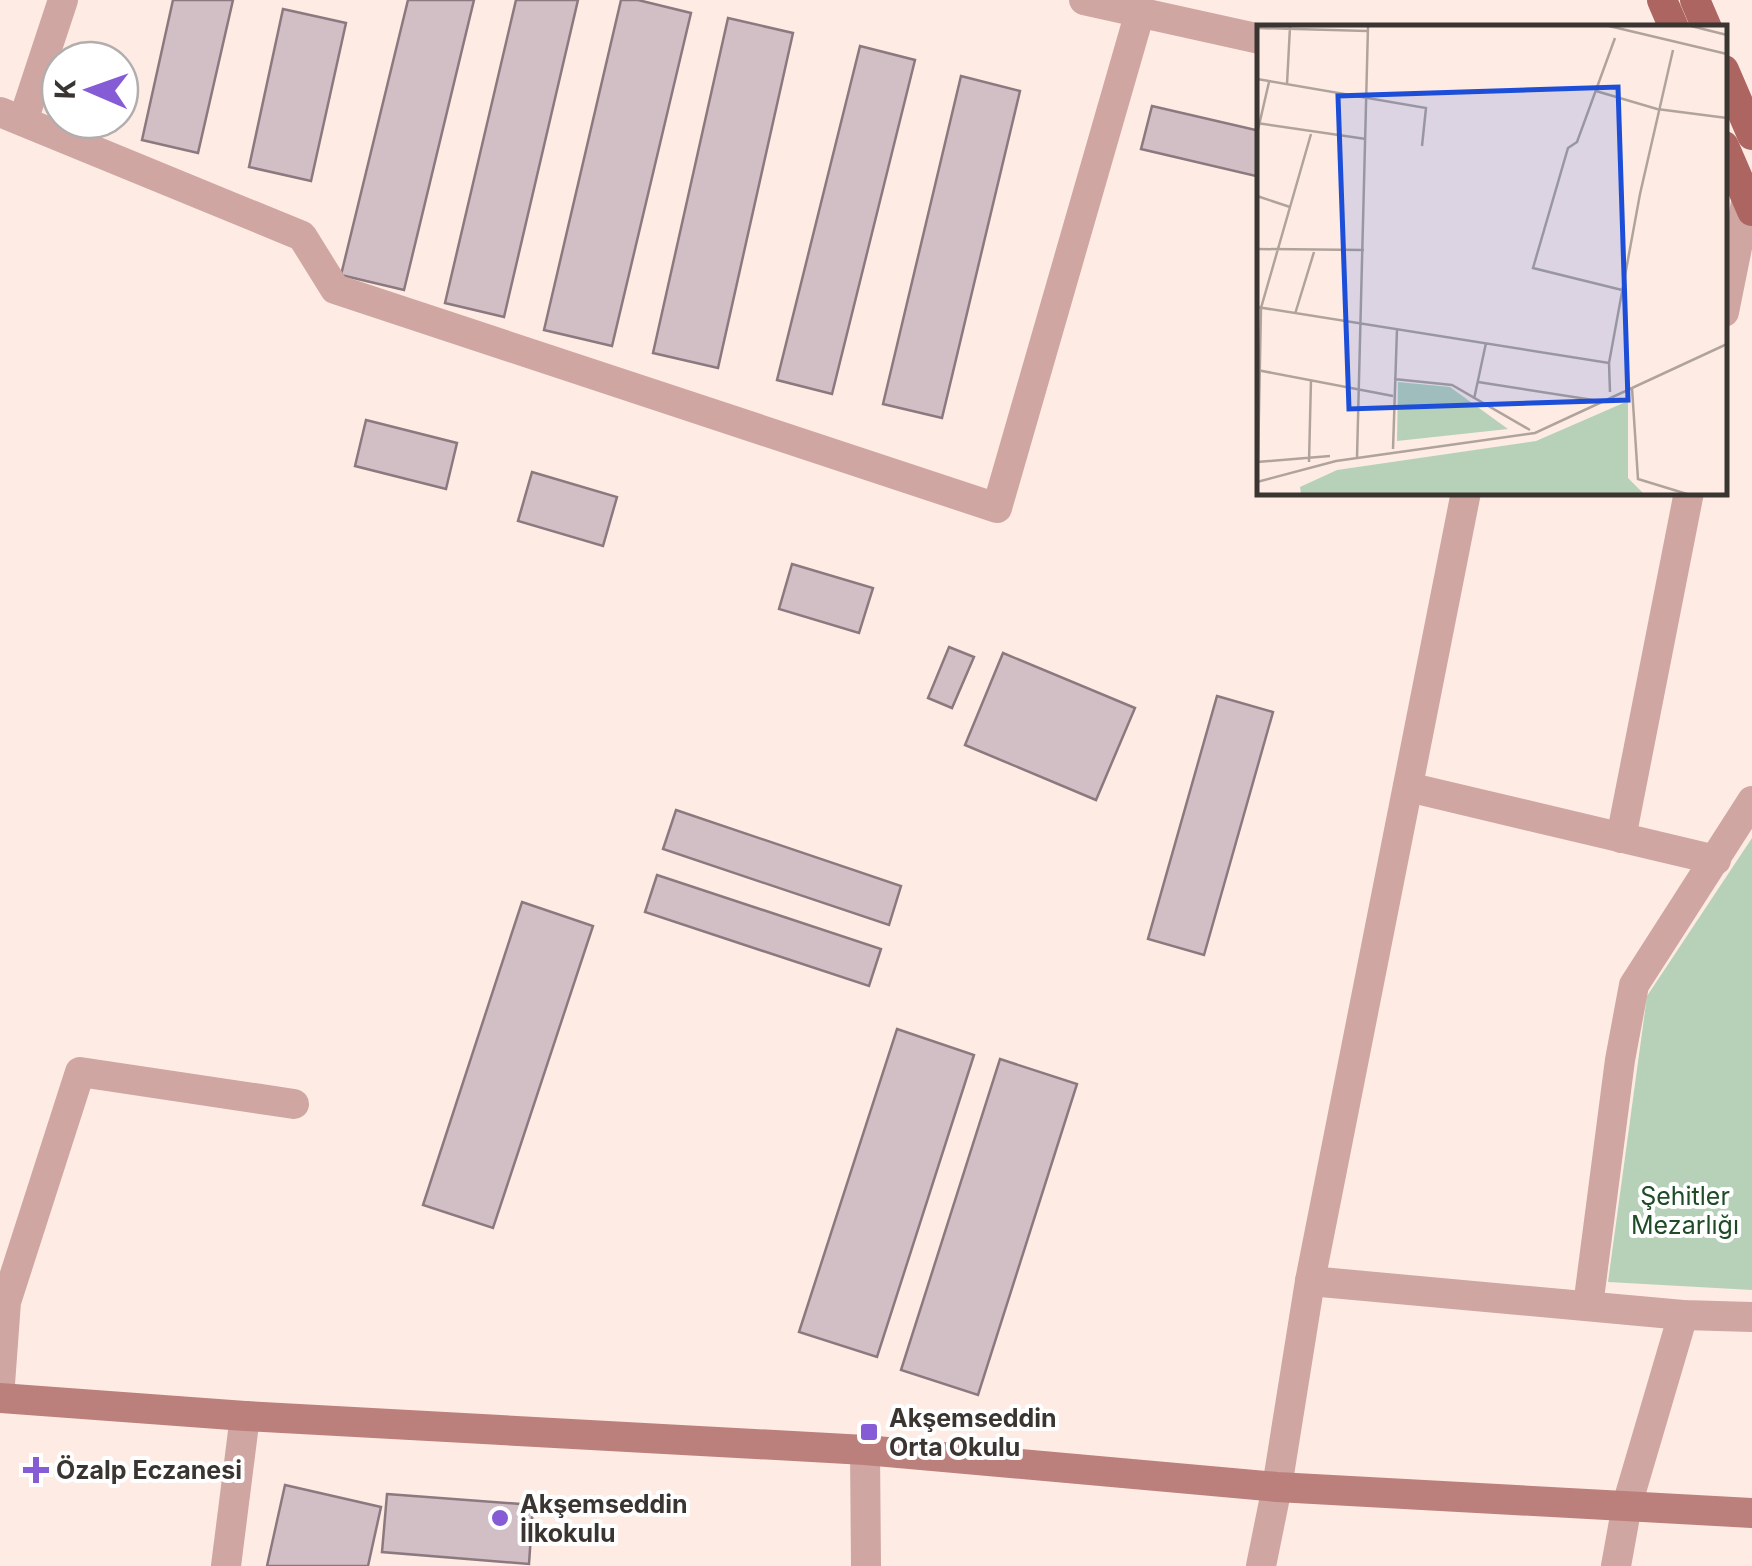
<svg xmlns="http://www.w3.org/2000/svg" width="1752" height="1566" viewBox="0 0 1752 1566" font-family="Inter,sans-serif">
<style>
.green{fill:#b6d1b8}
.building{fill:#d2bfc5;stroke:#8b797f;stroke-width:2.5}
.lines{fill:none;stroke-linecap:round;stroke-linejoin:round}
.street{stroke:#cfa6a2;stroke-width:30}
.secondary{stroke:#bc807c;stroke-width:30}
.primary{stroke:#ad6561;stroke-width:30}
.poi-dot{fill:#855cd6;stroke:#fff;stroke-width:4}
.labels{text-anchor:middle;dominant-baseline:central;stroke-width:8;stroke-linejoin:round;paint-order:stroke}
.park-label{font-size:25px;fill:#1f4c27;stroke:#fff}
.poi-label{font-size:25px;font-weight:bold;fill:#3b3531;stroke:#fff;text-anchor:start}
.inset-road{fill:none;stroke:#b0a39c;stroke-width:2.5}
.view{fill:#1d4ed8;fill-opacity:0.15;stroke:#1d4ed8;stroke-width:5}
.inset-edge{fill:none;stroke:#3b3531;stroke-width:5}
</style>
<rect width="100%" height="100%" fill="#feece4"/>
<path class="green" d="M 1752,838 L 1752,1290 L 1608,1282 L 1647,996 Z"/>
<g class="building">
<path d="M 173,0 L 233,0 L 198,153 L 142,140 Z"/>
<path d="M 408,0 L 474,0 L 404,290 L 341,275 Z"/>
<path d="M 516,0 L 578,0 L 504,317 L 445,303 Z"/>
<path d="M 621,0 L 638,0 L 691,13 L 612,346 L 544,330 Z"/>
<path d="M 283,9 L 346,23 L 311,181 L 249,167 Z"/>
<path d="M 728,18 L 793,33 L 718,368 L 653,353 Z"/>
<path d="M 860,46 L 915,60 L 832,394 L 777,380 Z"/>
<path d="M 961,76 L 1020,91 L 942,418 L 883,404 Z"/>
<path d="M 1152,106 L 1260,131 L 1260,177 L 1141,149 Z"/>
<path d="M 366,420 L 457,443 L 446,489 L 355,466 Z"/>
<path d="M 532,472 L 617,497 L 603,546 L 518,521 Z"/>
<path d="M 792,564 L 873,588 L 859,633 L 779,609 Z"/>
<path d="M 949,647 L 974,657 L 952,708 L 928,698 Z"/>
<path d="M 1003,653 L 1135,708 L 1096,800 L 965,745 Z"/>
<path d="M 1217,696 L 1273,712 L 1204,955 L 1148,939 Z"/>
<path d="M 676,810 L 901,886 L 889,925 L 663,849 Z"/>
<path d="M 657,875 L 881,949 L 869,986 L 645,912 Z"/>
<path d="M 522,902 L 593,926 L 493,1228 L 423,1205 Z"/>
<path d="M 897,1029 L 974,1055 L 877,1357 L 799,1332 Z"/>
<path d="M 1000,1059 L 1077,1084 L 978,1395 L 901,1370 Z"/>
<path d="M 285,1485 L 381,1507 L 368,1566 L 267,1566 Z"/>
<path d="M 387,1494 L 533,1505 L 529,1564 L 382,1552 Z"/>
</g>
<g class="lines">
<g class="street">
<path d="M 1084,0 L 1260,39"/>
<path d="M 0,112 L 302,236 L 335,289 L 997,508 L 1140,12"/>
<path d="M 23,121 L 63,0"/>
<path d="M 1724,312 L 1747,198"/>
<path d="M 1408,787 L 1716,860"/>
<path d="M 1621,838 L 1689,492"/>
<path d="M 1310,1281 L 1683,1315 L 1752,1317"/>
<path d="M 1588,1306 L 1620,1060 L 1634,985 L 1752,801"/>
<path d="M 0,1384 L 6,1302 L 80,1072 L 294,1104"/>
<path d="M 865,1450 L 866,1566"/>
<path d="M 226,1566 L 245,1416"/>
<path d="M 1261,1566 L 1277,1487 L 1310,1281 L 1466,492"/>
<path d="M 1616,1566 L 1627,1505 L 1683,1315"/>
</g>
<path class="secondary" d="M 0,1398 L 245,1416 L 865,1450 L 1277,1487 L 1752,1513"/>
<g class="primary">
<path d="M 1662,0 L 1674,28"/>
<path d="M 1695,0 L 1707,28"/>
<path d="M 1724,70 L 1752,135"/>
<path d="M 1724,146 L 1752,211"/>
</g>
</g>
<g class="poi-dot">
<rect x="859" y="1422" width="20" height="20" rx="5"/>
<path d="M31 1455h10v10h10v10h-10v10h-10v-10h-10v-10h10z"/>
<circle cx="500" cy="1518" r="10"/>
</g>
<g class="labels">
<g class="park-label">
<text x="1685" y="1196">Şehitler<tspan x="1685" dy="29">Mezarlığı</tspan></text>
</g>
<g class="poi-label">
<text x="889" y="1418">Akşemseddin<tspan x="889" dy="29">Orta Okulu</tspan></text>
<text x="56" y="1470">Özalp Eczanesi</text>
<text x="520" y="1504">Akşemseddin<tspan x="520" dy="29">İlkokulu</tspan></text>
</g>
</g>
<g transform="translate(1257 25)">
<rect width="470" height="470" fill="#feece4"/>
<path d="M 141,357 L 193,362 L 251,404 L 140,416 ZM 371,376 L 371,453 L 387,469 L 44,469 L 43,462 L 80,445 L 279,416 Z" fill="#b6d1b8"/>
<path class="inset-road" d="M 352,1 L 470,29M 434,1 L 470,10M 0,3 L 110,6M 358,13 L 320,117 L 311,123 L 276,243 L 365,265M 0,54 L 169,83 L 165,121M 30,59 L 33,2M 339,66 L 400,84 L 470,93M 0,98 L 109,114M 0,109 L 12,57M 0,171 L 33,182M 0,224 L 107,225M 0,282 L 352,338M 38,289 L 57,227M 0,345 L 136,371M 137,354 L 195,360 L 273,405M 221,357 L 336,375M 375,363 L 381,454 L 430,469M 353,367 L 352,338 L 383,169 L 416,25M 217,374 L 229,318M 136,424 L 140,304M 100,433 L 111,1M 0,437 L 73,431M 1,437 L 4,283 L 54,109M 52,437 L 54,355M 0,457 L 79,436 L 278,408 L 470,319"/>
<path class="view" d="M 361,62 L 371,375 L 92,384 L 81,71 Z"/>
<rect width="470" height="470" class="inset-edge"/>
</g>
<g transform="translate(90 90) rotate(272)"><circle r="48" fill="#ffffff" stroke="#b1aead" stroke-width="2.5"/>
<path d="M0-8L18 38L0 25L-18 38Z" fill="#855cd6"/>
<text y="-15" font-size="28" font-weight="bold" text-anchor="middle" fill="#3b3531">K</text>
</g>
</svg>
